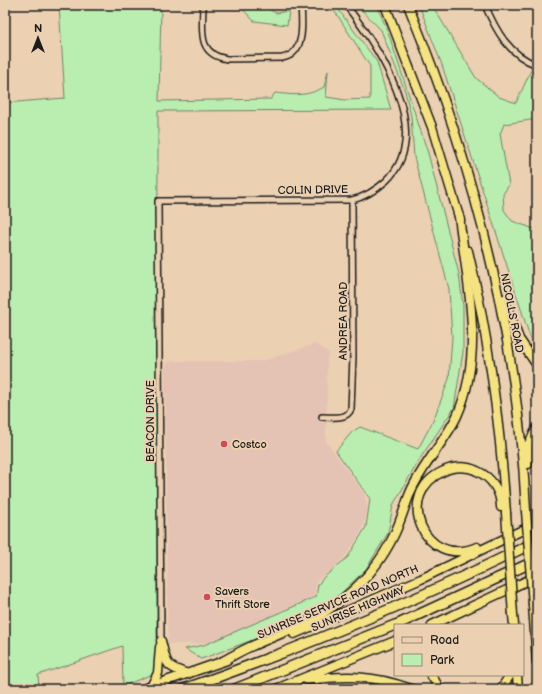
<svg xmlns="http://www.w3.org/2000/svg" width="542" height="694" viewBox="0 0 542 694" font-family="'Balsamiq Sans',sans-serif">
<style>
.built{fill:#e4c2b4}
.green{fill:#baeeb0;stroke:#6b8566}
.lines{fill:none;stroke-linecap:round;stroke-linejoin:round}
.minor-casing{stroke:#1c1c1c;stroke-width:8}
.trunk-casing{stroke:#1c1c1c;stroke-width:11}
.motorway-casing{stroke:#1c1c1c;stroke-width:12}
.minor{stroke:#ebd0b2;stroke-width:5}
.trunk{stroke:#f5e382;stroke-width:8}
.motorway{stroke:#f5e382;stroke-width:9}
.trunk-bridge-casing{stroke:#1c1c1c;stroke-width:11;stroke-linecap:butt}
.trunk-bridge{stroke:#f5e382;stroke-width:8}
.poi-dot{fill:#d1495b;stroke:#ebd0b2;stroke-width:1.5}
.labels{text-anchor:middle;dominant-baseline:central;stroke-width:4;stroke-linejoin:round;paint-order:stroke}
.street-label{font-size:11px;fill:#1c1c1c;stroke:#ebd0b2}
.poi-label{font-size:11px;fill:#1c1c1c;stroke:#ebd0b2;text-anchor:start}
</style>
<rect width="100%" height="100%" fill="#ebd0b2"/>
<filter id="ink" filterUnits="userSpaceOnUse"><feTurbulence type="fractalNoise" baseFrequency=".025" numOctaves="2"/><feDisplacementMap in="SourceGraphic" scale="8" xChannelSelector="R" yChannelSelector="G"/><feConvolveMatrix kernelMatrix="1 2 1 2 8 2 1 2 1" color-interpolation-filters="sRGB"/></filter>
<g filter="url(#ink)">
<path class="built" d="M 315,344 L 329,353 L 327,359 L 326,441 L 364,494 L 367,507 L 366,517 L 361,531 L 347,554 L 337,565 L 317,580 L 313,598 L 259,625 L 209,643 L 168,644 L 165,368 L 168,363 L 173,361 L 263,361 Z"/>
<g class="green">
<path d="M 59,5 L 161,5 L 159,101 L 271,99 L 275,93 C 293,95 307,97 324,87 L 328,71 L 326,97 L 345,100 L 370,99 L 370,66 L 336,13 L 326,5 L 335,5 L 377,62 L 391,110 L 158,111 L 157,672 L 123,686 L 122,646 L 38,675 L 39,689 L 5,689 L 5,103 L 65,98 Z"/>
<path d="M 239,5 L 261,5 L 276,13 L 289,11 L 287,25 L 254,21 Z"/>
<path d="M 357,5 L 377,5 L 389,35 L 428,153 L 459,274 L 463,306 L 463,352 L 454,408 L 421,457 L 393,505 L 388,533 L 366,569 L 332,602 L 299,623 L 201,659 L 185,649 L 204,645 L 316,597 L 318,585 L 323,578 L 348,557 L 366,527 L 370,499 L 336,451 L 352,432 L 360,427 L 418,449 L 433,421 L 449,379 L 452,337 L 449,289 L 414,157 L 411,116 L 405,91 L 381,30 Z"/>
<path d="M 419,5 L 432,5 L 476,78 L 499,97 L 516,103 L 533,66 L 537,68 L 537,119 L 504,124 L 500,134 L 509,185 L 503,194 L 504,210 L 512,221 L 537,230 L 537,349 L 531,340 L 442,65 Z"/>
</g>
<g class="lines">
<defs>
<g id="minor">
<path d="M 203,5 C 203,29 196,54 227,59 L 282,58 C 306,54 302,23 301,5"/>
<path d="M 485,5 C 496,31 509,55 537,65"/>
<path d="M 322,417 C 332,417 347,420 351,409 L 353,356 L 352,200"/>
<path d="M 161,641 L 158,201 L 352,200 C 365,197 376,190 386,181 C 436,133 378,47 346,5"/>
</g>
<g id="trunk">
<path d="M 385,5 L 432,127 L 460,220"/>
<path d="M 408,5 C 474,166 518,337 526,511"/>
<path d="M 468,251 C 489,337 500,425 506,513"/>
<path d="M 504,299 L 519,339 L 537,365"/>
<path d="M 528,464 L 528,445 L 537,428"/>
<path d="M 477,547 C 423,570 393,493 444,471 C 454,466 467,466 477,471 C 491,477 501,491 501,507"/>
<path d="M 533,605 L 537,662"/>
<path d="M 513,615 L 514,625"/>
<path d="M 432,625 L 537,576"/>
<path d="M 294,634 L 421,579 L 537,523"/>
<path d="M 161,641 C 167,664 164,666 188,674"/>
<path d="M 223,661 C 233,656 242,650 252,646 C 281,633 310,624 336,604 C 361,586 382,561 395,533 C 401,520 405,506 410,493 C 422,465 444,443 457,416 C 485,352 467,282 459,216"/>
<path d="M 431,675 L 440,689"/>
<path d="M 517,675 L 518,689"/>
<path d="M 307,680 C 346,675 374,675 411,689"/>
<path d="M 151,687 L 158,673 L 160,647"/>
<path d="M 143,689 L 227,660"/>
<path d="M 276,689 L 395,641"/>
<path d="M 501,689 L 510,675"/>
</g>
<g id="motorway">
<path d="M 396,625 L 537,560"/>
<path d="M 184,689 C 304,647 423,598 537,541"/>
<path d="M 235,689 L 395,625"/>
</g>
</defs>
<use href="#minor" class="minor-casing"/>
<use href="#trunk" class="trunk-casing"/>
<use href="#motorway" class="motorway-casing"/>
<use href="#minor" class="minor"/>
<use href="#trunk" class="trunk"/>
<use href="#motorway" class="motorway"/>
<defs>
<g id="trunk-bridge">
<path d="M 526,511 L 533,605"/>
<path d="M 506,513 L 513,615"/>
</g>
</defs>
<use href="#trunk-bridge" class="trunk-bridge-casing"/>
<use href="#trunk-bridge" class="trunk-bridge"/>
</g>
</g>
<g class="poi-dot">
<circle cx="224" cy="444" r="4"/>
<circle cx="207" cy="597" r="4"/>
</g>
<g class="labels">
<g class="street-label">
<text transform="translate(313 190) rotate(-1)">COLIN DRIVE</text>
<text transform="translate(512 313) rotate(79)">NICOLLS ROAD</text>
<text transform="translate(343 321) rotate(-90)">ANDREA ROAD</text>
<text transform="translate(150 421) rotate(-90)">BEACON DRIVE</text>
<text transform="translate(338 602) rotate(-23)">SUNRISE SERVICE ROAD NORTH</text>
<text transform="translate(358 609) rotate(-23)">SUNRISE HIGHWAY</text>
</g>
<g class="poi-label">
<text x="232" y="444">Costco</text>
<text x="215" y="591">Savers<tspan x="215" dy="13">Thrift Store</tspan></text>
</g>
</g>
<rect width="542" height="694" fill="none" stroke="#ebd0b2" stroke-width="20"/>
<rect x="10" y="10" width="522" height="674" fill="none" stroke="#1c1c1c" stroke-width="1.5" filter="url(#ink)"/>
<rect x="394" y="624" width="130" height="52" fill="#ebd0b2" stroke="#988876"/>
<rect x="402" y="637" width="20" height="6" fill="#ebd0b2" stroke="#988876"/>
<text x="430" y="644" font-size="12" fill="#1c1c1c">Road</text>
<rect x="402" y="654" width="20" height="12" fill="#baeeb0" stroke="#988876"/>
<text x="430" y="664" font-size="12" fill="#1c1c1c">Park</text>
<g transform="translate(38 38)" stroke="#ebd0b2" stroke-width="3" paint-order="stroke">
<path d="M0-3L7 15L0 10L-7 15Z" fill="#1c1c1c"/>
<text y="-6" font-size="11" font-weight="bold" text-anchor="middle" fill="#1c1c1c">N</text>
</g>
</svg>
